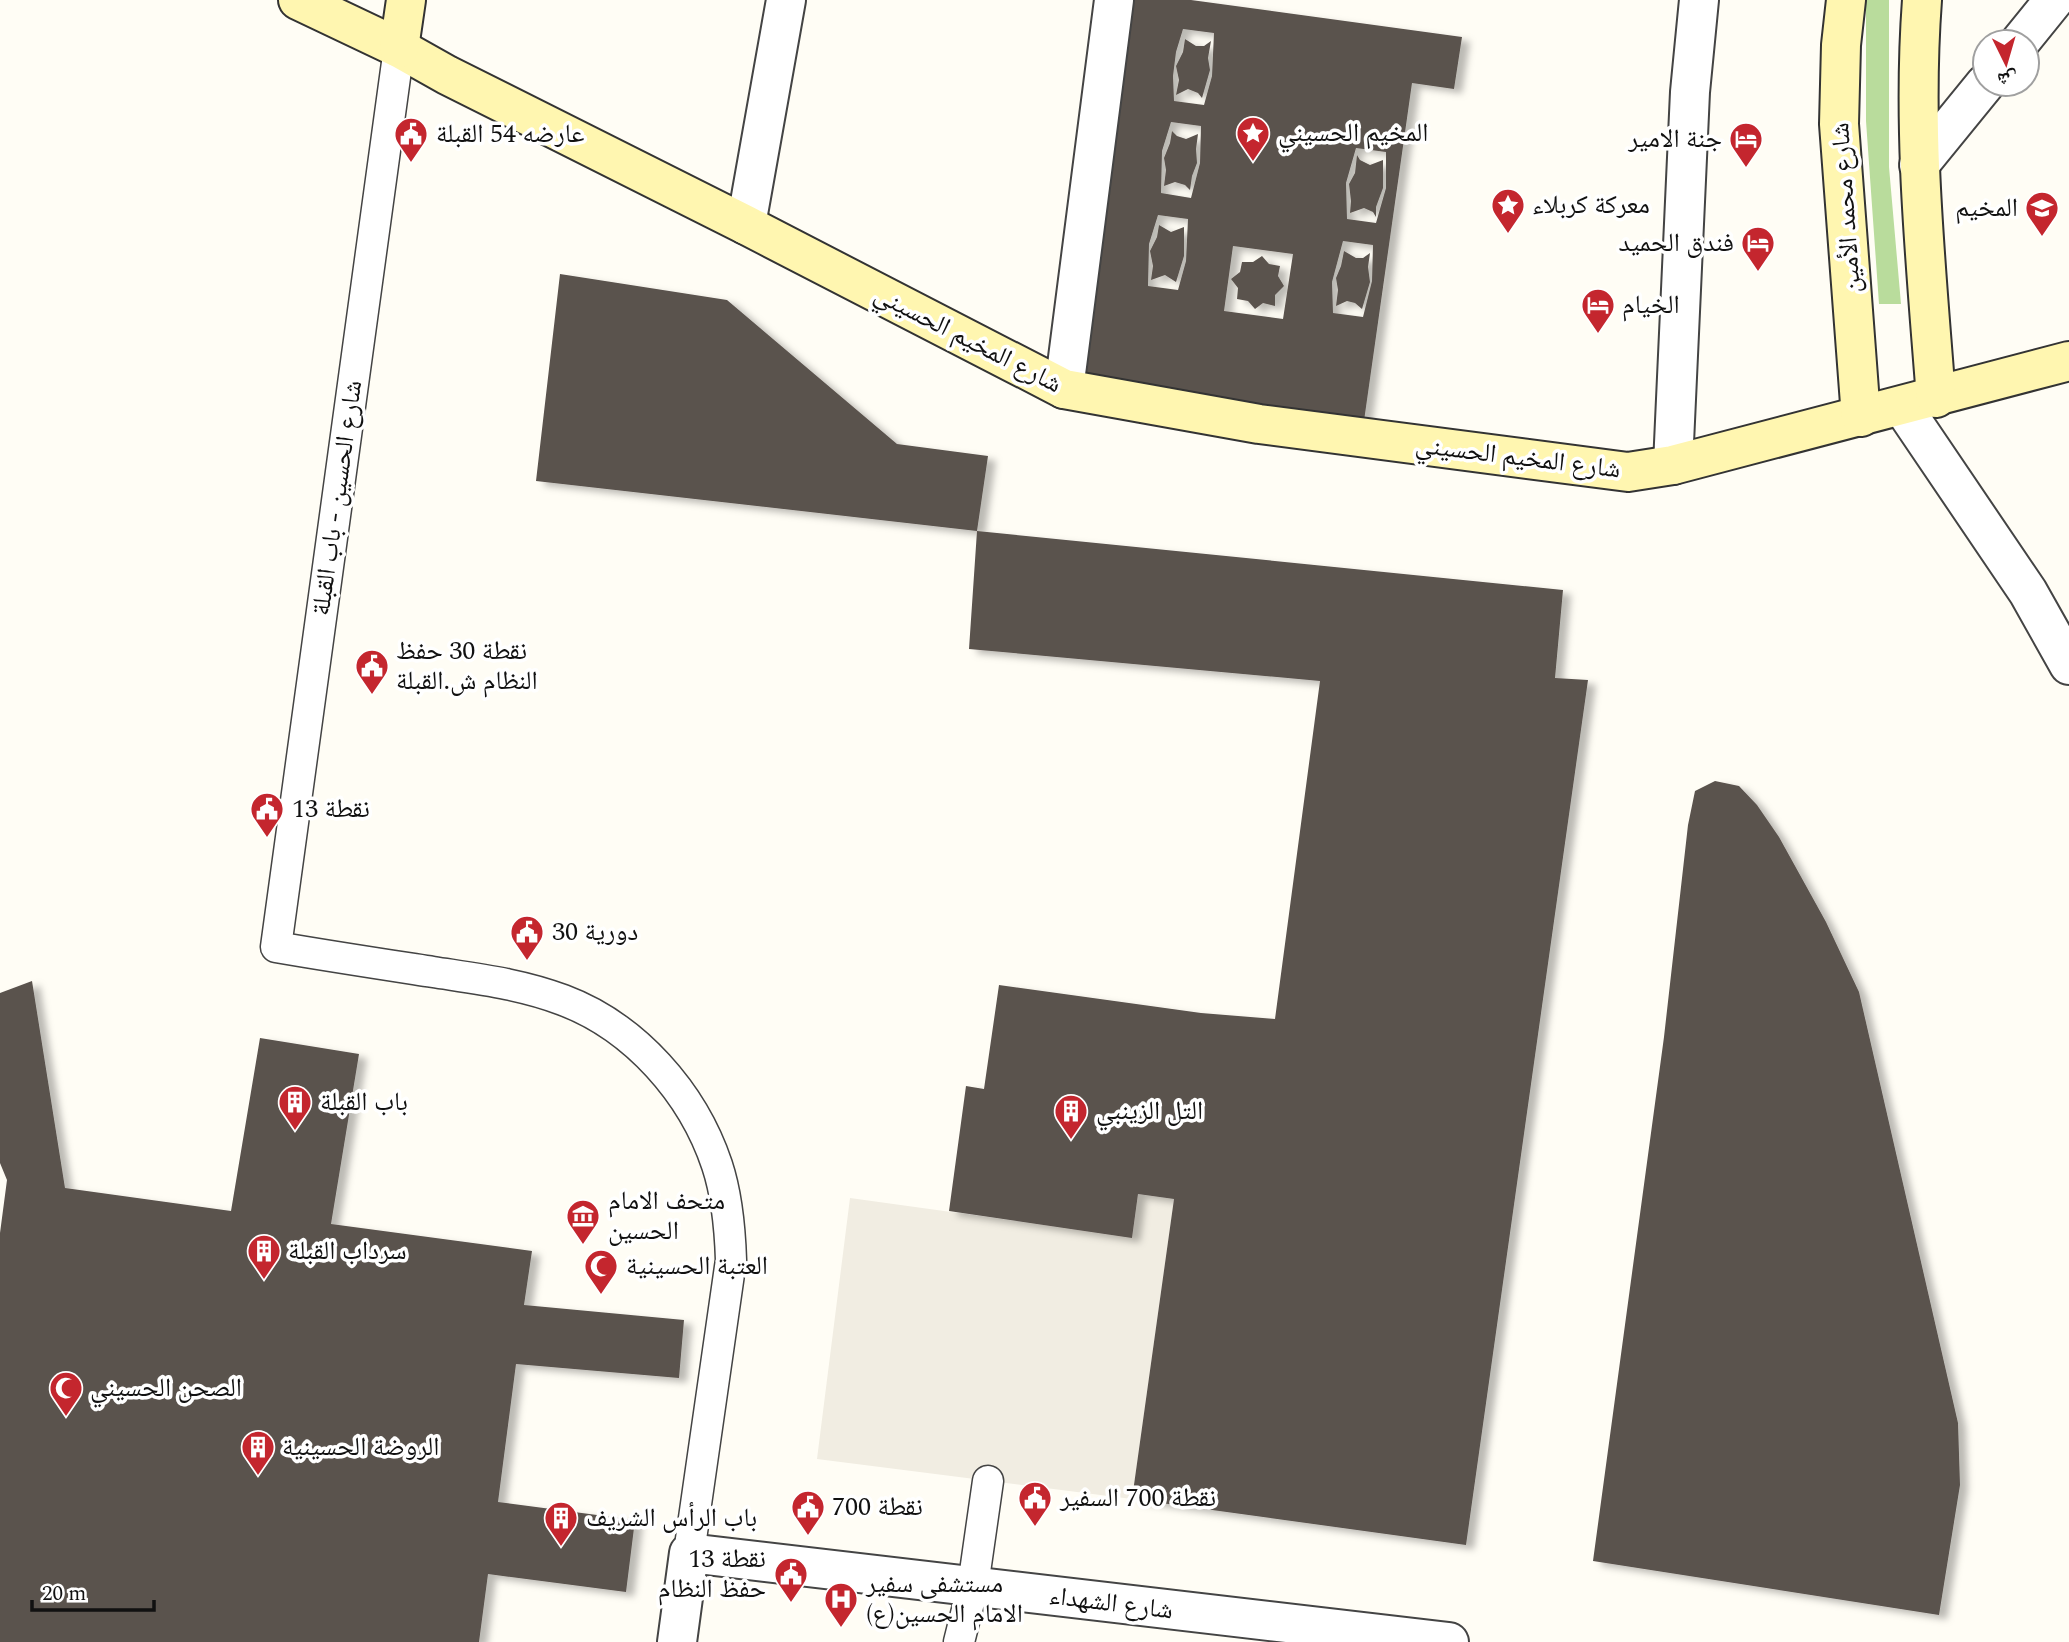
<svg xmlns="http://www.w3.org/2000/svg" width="2069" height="1642" viewBox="0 0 2069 1642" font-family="Spectral,'Noto Naskh Arabic',serif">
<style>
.forest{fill:#b9dc9c}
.plaza{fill:#f1ede2}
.building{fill:#5a524d;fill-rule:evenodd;filter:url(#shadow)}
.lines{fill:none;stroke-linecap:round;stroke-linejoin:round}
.pedestrian-casing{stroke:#444;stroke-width:33}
.minor-casing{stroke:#444;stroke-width:42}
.tertiary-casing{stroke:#444;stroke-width:42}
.secondary-casing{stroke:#333;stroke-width:42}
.pedestrian{stroke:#fff;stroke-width:30}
.minor{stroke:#fff;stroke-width:38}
.tertiary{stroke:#fff;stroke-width:38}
.secondary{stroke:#fff6b0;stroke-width:38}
.labels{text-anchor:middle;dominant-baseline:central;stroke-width:7;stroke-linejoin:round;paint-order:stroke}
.poi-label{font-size:26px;fill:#111;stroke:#fff;text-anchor:start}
.street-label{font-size:26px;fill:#111;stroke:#fff}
</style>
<defs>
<filter id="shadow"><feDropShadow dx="8" dy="4.5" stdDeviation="3.5" flood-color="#0004"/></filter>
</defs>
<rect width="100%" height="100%" fill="#fffdf5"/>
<path class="forest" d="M 1866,0 L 1889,0 L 1889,167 L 1901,304 L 1879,304 L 1866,121 Z"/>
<path class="plaza" d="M 1138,1194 L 1174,1199 L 1132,1499 L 817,1459 L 850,1198 L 1132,1237 Z"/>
<g class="building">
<path d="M 1128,0 L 1191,0 L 1462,37 L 1454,89 L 1412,83 L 1364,421 L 1096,391 L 1078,371 ZM 1183,29 L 1214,33 L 1212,76 L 1204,105 L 1174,101 L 1173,76 L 1176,52 ZM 1171,122 L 1201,126 L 1200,163 L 1191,198 L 1161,193 L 1162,151 ZM 1356,148 L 1386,152 L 1386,188 L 1376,223 L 1347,219 L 1346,183 ZM 1158,215 L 1188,219 L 1186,261 L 1178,290 L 1148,286 L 1149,244 ZM 1343,241 L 1373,245 L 1372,281 L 1363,317 L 1333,313 L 1332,282 ZM 1233,246 L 1293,254 L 1283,319 L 1224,311 Z"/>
<path d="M 1185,39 L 1196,46 L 1204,46 L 1211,41 L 1208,58 L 1210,70 L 1202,98 L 1198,93 L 1188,89 L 1176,95 L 1179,80 L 1176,66 L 1183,52 Z"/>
<path d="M 1172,131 L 1177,136 L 1186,139 L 1198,134 L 1196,149 L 1197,163 L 1192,176 L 1190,190 L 1185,185 L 1175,182 L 1164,186 L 1166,170 L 1164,158 L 1170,143 Z"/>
<path d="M 1357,155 L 1360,160 L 1370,165 L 1383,160 L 1383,188 L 1376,207 L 1376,217 L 1373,212 L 1364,208 L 1350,213 L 1351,201 L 1349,184 L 1355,173 Z"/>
<path d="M 1159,225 L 1171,232 L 1184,227 L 1184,256 L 1176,282 L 1165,275 L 1151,280 L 1153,266 L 1150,251 L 1157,237 Z"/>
<path d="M 1344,251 L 1356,258 L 1363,258 L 1370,253 L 1368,267 L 1370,282 L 1362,309 L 1355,303 L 1347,301 L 1336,306 L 1338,290 L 1336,278 L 1341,266 Z"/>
<path d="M 1262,256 L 1269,264 L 1280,266 L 1278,276 L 1284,286 L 1275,295 L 1275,306 L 1263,303 L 1255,309 L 1248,301 L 1237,299 L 1238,288 L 1231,279 L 1240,272 L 1242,262 L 1253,262 Z"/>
<path d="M 560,274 L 727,300 L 897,444 L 988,456 L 977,531 L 536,481 Z"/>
<path d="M 977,531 L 1563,590 L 1555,678 L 1588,680 L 1466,1545 L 1132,1499 L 1174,1199 L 1138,1194 L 1132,1238 L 949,1211 L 966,1086 L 984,1089 L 999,985 L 1201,1013 L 1275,1019 L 1320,681 L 969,649 Z"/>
<path d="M 1715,781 L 1739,786 L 1757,805 L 1779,837 L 1826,922 L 1859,992 L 1958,1423 L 1960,1485 L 1939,1615 L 1593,1561 L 1664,1037 L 1688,825 L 1695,791 Z"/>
<path d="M 32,981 L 65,1188 L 231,1211 L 260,1038 L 359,1054 L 331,1224 L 532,1251 L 524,1305 L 684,1320 L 679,1378 L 516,1364 L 498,1502 L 635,1520 L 626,1592 L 488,1574 L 479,1642 L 0,1642 L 0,1233 L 7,1180 L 0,1163 L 0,993 Z"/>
</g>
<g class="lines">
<defs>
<g id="pedestrian">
<path d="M 399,48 L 276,947 C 328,956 381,964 433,972 C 478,979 521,984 563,1000 C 635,1027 693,1093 717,1165 C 727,1195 730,1229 731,1260 L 689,1553"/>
<path d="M 959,1642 L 973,1586 L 988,1481"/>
</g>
<g id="minor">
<path d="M 2020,42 L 2054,0"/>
<path d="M 1919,165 L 1985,84"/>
<path d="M 746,225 L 786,0"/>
<path d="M 1064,389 L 1114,0"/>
<path d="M 1902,406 L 2028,592 L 2069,665"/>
<path d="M 1673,465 L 1690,92 L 1699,0"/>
</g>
<path id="tertiary" d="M 677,1642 L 689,1553 L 1449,1642"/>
<g id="secondary">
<path d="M 298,0 L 399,48 L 447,75 L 746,225 L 1064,389 L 1259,424 L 1628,472 L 1673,465 L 2069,361"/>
<path d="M 1846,0 L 1841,45 L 1839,124 L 1861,417"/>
<path d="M 1922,0 C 1912,133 1926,265 1936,398"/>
<path d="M 399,48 L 406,0"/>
</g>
</defs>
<use href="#pedestrian" class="pedestrian-casing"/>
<use href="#minor" class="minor-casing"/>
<use href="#tertiary" class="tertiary-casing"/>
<use href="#secondary" class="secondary-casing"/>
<use href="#pedestrian" class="pedestrian"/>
<use href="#minor" class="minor"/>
<use href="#tertiary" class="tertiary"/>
<use href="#secondary" class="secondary"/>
</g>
<defs>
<symbol id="sight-pin" viewBox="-11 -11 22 30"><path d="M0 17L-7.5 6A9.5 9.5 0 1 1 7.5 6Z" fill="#c4262e" stroke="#fff"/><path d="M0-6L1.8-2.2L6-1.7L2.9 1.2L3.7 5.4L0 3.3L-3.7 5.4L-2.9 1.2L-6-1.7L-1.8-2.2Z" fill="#fff"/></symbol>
<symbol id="civic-pin" viewBox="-11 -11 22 30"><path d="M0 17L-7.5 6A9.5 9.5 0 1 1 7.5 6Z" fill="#c4262e" stroke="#fff"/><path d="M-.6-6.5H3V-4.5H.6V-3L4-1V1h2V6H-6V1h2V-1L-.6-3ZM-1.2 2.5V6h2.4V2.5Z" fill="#fff"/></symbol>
<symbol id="hotel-pin" viewBox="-11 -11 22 30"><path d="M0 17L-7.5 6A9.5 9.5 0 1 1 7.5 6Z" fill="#c4262e" stroke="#fff"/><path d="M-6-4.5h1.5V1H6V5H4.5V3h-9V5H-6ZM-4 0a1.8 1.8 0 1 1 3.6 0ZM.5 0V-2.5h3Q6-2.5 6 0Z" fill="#fff"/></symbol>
<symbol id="school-pin" viewBox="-11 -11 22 30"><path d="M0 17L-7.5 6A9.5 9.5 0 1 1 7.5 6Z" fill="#c4262e" stroke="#fff"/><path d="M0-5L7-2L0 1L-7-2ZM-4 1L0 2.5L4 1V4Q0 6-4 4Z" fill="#fff"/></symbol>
<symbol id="building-pin" viewBox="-11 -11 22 30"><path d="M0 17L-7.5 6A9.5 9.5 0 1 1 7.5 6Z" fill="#c4262e" stroke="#fff"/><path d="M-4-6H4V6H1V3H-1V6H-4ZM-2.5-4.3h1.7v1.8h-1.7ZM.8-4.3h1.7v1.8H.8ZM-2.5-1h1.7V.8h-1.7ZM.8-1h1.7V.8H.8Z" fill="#fff"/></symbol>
<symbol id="museum-pin" viewBox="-11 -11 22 30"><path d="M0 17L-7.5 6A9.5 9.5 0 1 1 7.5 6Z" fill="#c4262e" stroke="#fff"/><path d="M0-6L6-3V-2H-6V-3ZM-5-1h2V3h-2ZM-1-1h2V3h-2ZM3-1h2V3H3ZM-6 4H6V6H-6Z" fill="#fff"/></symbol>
<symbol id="mosque-pin" viewBox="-11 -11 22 30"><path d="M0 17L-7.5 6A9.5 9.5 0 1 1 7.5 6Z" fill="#c4262e" stroke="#fff"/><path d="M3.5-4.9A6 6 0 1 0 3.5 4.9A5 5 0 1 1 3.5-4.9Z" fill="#fff"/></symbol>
<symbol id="hospital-pin" viewBox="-11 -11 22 30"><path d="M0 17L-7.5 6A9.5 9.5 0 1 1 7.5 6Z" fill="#c4262e" stroke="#fff"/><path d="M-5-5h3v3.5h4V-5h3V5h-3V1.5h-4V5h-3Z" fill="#fff"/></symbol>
</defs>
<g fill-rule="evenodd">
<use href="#sight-pin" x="1234" y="114" width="38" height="52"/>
<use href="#civic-pin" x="392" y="115" width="38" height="52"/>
<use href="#hotel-pin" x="1727" y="120" width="38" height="52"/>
<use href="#sight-pin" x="1489" y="186" width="38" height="52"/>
<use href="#school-pin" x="2023" y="189" width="38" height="52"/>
<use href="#hotel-pin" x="1739" y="224" width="38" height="52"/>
<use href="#hotel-pin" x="1579" y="286" width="38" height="52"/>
<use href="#civic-pin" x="353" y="647" width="38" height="52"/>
<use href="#civic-pin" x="248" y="790" width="38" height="52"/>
<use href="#civic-pin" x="508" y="913" width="38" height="52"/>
<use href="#building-pin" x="276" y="1083" width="38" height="52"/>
<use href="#building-pin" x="1052" y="1092" width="38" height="52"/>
<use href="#museum-pin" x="564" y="1197" width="38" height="52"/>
<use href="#building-pin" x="245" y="1232" width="38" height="52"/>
<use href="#mosque-pin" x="582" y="1247" width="38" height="52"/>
<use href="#mosque-pin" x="47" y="1369" width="38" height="52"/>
<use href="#building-pin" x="239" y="1428" width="38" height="52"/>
<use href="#civic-pin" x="1016" y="1479" width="38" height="52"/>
<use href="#civic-pin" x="789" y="1488" width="38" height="52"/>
<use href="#building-pin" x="542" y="1499" width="38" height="52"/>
<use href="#civic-pin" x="772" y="1555" width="38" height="52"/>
<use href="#hospital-pin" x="822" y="1580" width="38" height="52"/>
</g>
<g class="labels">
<g class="poi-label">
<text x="1278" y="133">المخيم الحسيني</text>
<text x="436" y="134">عارضه 54 القبلة</text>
<text x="1722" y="139" text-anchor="end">جنة الامير</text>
<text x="1532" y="205">معركة كربلاء</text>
<text x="2018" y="208" text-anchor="end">المخيم</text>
<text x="1734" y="243" text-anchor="end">فندق الحميد</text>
<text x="1622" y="305">الخيام</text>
<text x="396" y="651">نقطة 30 حفظ<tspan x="396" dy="30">النظام ش.القبلة</tspan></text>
<text x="292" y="809">نقطة 13</text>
<text x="552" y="932">دورية 30</text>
<text x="320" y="1102">باب القبلة</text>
<text x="1096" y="1111">التل الزينبي</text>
<text x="608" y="1201">متحف الامام<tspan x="608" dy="30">الحسين</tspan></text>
<text x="288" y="1251">سرداب القبلة</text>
<text x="626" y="1266">العتبة الحسينية</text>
<text x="90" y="1388">الصحن الحسيني</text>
<text x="282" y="1447">الروضة الحسينية</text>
<text x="1060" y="1498">نقطة 700 السفير</text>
<text x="832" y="1507">نقطة 700</text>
<text x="586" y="1518">باب الرأس الشريف</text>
<text x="766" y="1559" text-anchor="end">نقطة 13<tspan x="766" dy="30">حفظ النظام</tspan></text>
<text x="866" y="1584">مستشفى سفير<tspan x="866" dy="30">الامام الحسين(ع)</tspan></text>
</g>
<g class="street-label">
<text transform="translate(1846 208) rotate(-94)">شارع محمد الأمين</text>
<text transform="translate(968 339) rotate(27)">شارع المخيم الحسيني</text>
<text transform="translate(1518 457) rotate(7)">شارع المخيم الحسيني</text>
<text transform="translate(337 498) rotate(-82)">شارع الحسين - باب القبلة</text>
<text transform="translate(1111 1603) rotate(7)">شارع الشهداء</text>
</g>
</g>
<g transform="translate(2006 63) rotate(175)"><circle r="33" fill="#ffffff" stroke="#a0a0a0" stroke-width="2"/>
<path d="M0-5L12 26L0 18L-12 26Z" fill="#c4262e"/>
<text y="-10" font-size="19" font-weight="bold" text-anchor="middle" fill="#111111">ش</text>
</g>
<path d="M32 1600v10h122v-10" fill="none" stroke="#111111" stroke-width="3.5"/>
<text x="42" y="1600" font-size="21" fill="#111111" stroke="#ffffff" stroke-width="5" paint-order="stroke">20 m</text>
</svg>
